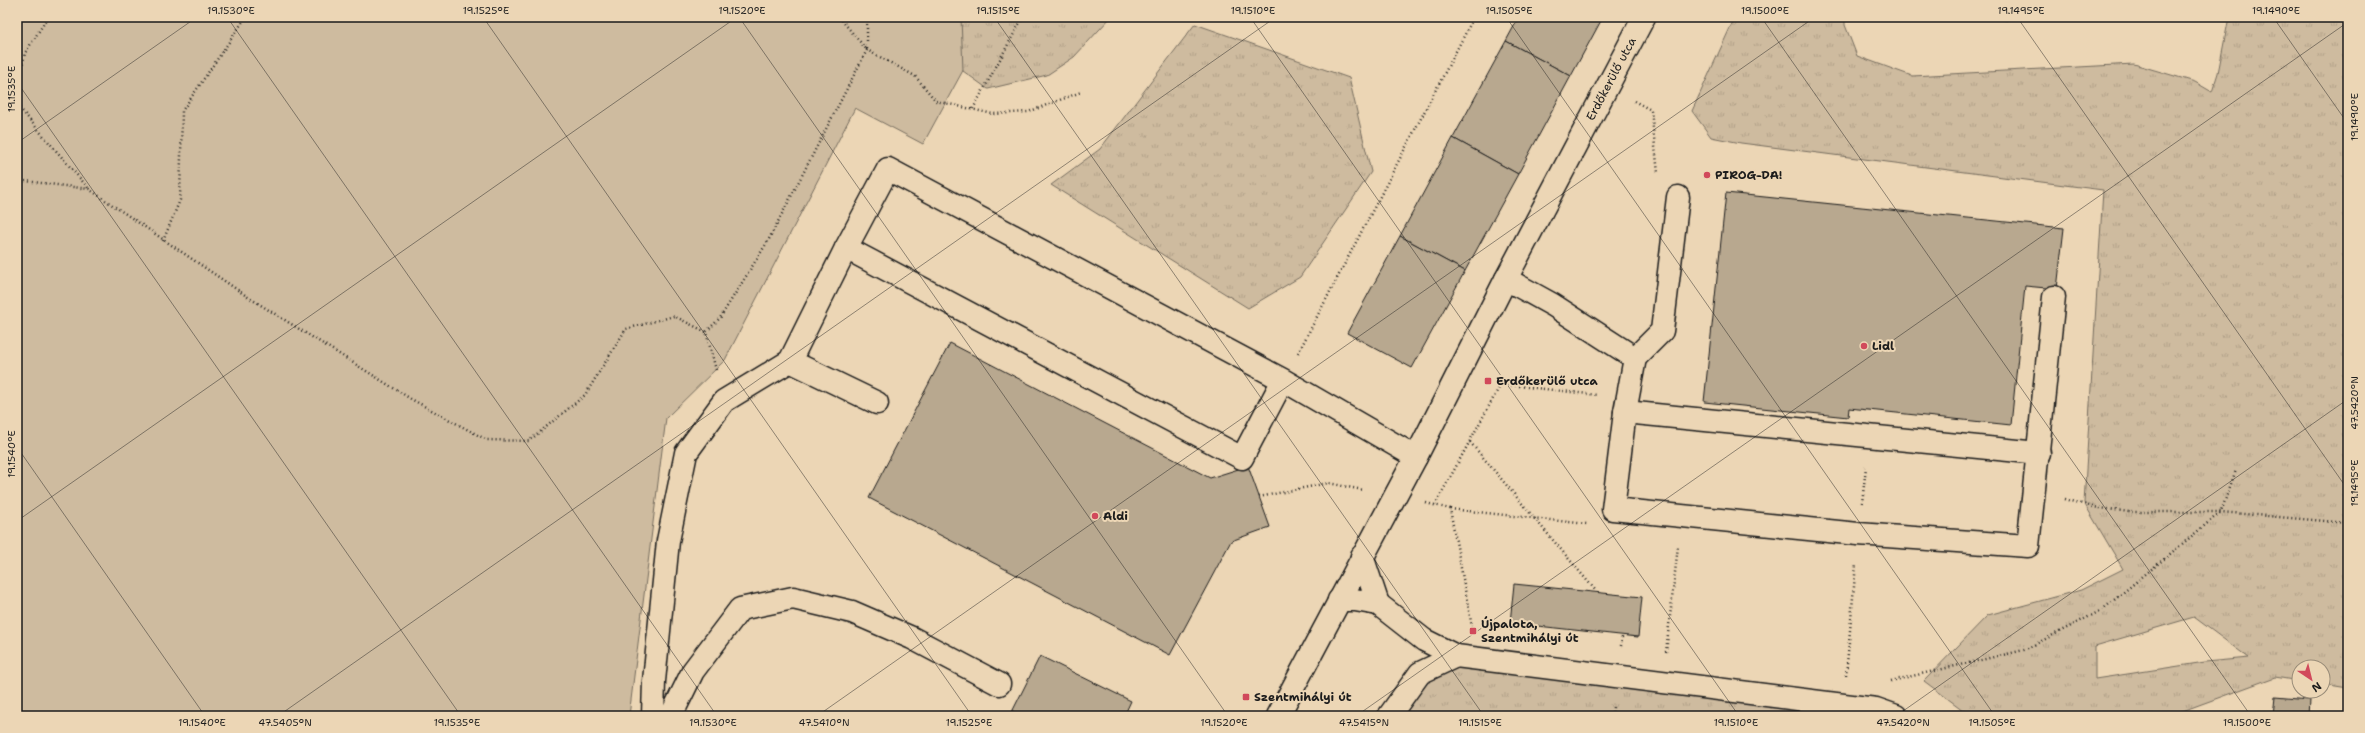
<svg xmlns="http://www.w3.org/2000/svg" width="2365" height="733" viewBox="0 0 2365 733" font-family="'Shantell Sans',sans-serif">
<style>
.green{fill:#cebb9f;stroke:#756c5e}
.park{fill:url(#park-tufts);stroke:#756c5e;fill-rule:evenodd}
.building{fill:#b8a88f;stroke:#1c1c1c}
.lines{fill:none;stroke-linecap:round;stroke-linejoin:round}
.minor-casing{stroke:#1c1c1c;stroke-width:25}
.path{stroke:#1c1c1c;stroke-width:2.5;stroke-dasharray:1 3;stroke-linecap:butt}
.minor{stroke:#ecd6b5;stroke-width:22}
.ticks{fill:none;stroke:#1c1c1c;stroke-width:1;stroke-opacity:0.45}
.poi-dot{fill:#d1495b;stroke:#ecd6b5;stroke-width:1.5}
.labels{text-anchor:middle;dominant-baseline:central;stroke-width:4;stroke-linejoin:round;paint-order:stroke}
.street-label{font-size:12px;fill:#1c1c1c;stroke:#ecd6b5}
.poi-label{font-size:12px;font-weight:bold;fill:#1c1c1c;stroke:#ecd6b5;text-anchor:start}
.neatline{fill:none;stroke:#1c1c1c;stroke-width:1.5}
.ticks-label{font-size:10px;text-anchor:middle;fill:#1c1c1c}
</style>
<defs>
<pattern id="park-tufts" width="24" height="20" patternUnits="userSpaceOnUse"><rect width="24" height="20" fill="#cebb9f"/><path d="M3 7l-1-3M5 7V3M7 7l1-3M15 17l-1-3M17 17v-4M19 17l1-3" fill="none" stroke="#b0a088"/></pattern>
</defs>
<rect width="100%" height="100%" fill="#ecd6b5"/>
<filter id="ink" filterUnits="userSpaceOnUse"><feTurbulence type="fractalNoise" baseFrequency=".025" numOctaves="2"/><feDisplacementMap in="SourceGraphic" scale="8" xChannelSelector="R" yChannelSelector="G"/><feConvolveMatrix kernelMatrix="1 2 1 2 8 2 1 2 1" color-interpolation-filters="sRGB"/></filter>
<g filter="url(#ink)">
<path class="green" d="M 17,17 L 992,17 L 923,144 L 855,108 L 725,360 L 666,418 L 629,716 L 17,716 Z"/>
<g class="park">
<path d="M 961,17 L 1111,17 L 1074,57 L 1047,75 L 988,89 L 963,71 Z"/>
<path d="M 1735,17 L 1845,17 L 1845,25 L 1857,56 L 1912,76 L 2134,64 L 2195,82 L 2212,92 L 2218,73 L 2229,17 L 2348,17 L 2348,688 L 2323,684 L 2323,667 L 2299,667 L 2299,681 L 2275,677 L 2169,716 L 1971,716 L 1924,681 L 1988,615 L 2081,590 L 2123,569 L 2084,503 L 2103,190 L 1741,143 L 1711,137 L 1692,111 ZM 2194,617 L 2249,658 L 2205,662 L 2095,679 L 2095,646 Z"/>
<path d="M 1195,24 L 1349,78 L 1371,172 L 1300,277 L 1248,308 L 1051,185 L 1100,149 Z"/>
<path d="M 1456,656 L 1896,716 L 1389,716 Z"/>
</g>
<g class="building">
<path d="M 1519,17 L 1603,17 L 1571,76 L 1506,41 Z"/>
<path d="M 1978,17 L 2007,17 L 2007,20 Z"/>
<path d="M 1506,41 L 1571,76 L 1518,174 L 1453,138 Z"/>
<path d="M 1453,138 L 1518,174 L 1465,271 L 1400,236 Z"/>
<path d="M 1726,193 L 2064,228 L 2057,289 L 2025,286 L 2011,425 L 1849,408 L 1848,417 L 1704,402 Z"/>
<path d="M 1400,236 L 1465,271 L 1412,368 L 1347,333 Z"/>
<path d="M 950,343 L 1210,478 L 1248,466 L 1270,527 L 1231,541 L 1170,655 L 869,498 Z"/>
<path d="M 1514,584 L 1642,597 L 1638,637 L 1510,623 Z"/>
<path d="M 1040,656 L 1131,701 L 1124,716 L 1010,716 Z"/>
<path d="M 2275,697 L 2309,700 L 2308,716 L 2273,716 Z"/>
</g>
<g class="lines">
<defs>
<g id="minor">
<path d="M 1506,279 L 1553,305 L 1635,358 L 1625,412 L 1613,509 L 1858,534 L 2028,546 L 2054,297"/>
<path d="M 1635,358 L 1662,331 L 1678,197"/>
<path d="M 790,361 L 877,403"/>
<path d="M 1283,380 L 1242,458 L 846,248 L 888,169 L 1283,380 L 1416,457"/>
<path d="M 1625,412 L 2039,453"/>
<path d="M 1362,556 L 1378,604"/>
<path d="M 1339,600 L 1355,600 L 1378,604 L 1424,640 L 1456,656 L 1876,709 L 1896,716"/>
<path d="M 653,716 L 654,681 L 668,541 L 686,453 L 724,401 L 790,361 L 846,248"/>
<path d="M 671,716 L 693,671 L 740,609 L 793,598 L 852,612 L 912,638 L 999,684"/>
<path d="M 1278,716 L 1416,457 L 1506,279 L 1644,17"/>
<path d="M 1389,716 L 1420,673 L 1456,656"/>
</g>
</defs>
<use href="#minor" class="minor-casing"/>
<g class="path">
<path d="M 839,17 L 867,50"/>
<path d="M 867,49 L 867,17"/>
<path d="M 17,91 L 25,53 L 48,17"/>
<path d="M 1634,101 L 1651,110 L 1658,173"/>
<path d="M 17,105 L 89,189"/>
<path d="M 973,109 L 1023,17"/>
<path d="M 17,180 L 89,189 L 248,297 L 411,399 L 487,440 L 529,441 L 585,395 L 626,329 L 674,316 L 706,332"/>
<path d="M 163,241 L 180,200 L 182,111 L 246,17"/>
<path d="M 1298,353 L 1474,17"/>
<path d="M 716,370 L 706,332 L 720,318 L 768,241 L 867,50 L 915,76 L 936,101 L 993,114 L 1028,112 L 1081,92"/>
<path d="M 1470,442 L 1596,591"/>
<path d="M 1259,497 L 1328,483 L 1363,490"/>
<path d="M 2065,499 L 2093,507 L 2129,512 L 2221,512 L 2348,523"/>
<path d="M 1426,503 L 1450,509 L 1472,627"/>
<path d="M 1862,503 L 1866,467"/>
<path d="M 1435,505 L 1501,384 L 1597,395"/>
<path d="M 1450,509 L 1587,524"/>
<path d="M 1621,646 L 1622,637"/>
<path d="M 1666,652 L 1678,546"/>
<path d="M 1846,675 L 1856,564"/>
<path d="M 1891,681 L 2024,650 L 2102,610 L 2221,512 L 2236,470"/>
<path d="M 1612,716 L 1613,707"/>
</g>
<use href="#minor" class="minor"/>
</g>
</g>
<path class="ticks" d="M 227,17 L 717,716M 483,17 L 972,716M 739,17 L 1228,716M 994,17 L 1484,716M 1250,17 L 1739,716M 1506,17 L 1995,716M 1761,17 L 2251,716M 2017,17 L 2348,490M 2273,17 L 2348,124M 17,82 L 461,716M 17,143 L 197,17M 17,447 L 205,716M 17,521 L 737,17M 278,716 L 1276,17M 817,716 L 1815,17M 1356,716 L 2348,22M 1896,716 L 2348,399"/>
<g class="poi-dot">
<circle cx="1707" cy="175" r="4"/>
<circle cx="1864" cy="346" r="4"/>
<rect x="1484" y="377" width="8" height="8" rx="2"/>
<circle cx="1095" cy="516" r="4"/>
<rect x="1469" y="627" width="8" height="8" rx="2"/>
<rect x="1242" y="693" width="8" height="8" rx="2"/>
</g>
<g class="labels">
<g class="street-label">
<text transform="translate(1611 79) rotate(-62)">Erdőkerülő utca</text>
</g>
<g class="poi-label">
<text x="1715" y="175">PIROG-DA!</text>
<text x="1872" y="346">Lidl</text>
<text x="1496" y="381">Erdőkerülő utca</text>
<text x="1103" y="516">Aldi</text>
<text x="1481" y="624">Újpalota,<tspan x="1481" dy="14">Szentmihályi út</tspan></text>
<text x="1254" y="697">Szentmihályi út</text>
</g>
</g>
<rect width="2365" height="733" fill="none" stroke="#ecd6b5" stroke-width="44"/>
<g transform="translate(2311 679) rotate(145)"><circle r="19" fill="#ecd6b5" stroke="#998c78"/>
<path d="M0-3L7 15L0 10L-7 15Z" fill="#d1495b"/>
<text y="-6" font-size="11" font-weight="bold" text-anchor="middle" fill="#1c1c1c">N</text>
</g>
<rect x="22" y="22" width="2321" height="689" class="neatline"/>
<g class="ticks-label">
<text x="231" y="14">19.1530°E</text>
<text x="486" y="14">19.1525°E</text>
<text x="742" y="14">19.1520°E</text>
<text x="998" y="14">19.1515°E</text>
<text x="1253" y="14">19.1510°E</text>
<text x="1509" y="14">19.1505°E</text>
<text x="1765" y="14">19.1500°E</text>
<text x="2021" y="14">19.1495°E</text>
<text x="2276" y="14">19.1490°E</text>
<text transform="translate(11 89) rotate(-90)" y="4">19.1535°E</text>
<text transform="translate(2354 117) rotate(-90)" y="4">19.1490°E</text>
<text transform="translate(2354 403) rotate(-90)" y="4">47.5420°N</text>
<text transform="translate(11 454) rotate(-90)" y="4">19.1540°E</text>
<text transform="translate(2354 483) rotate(-90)" y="4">19.1495°E</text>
<text x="202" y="726">19.1540°E</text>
<text x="285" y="726">47.5405°N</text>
<text x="457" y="726">19.1535°E</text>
<text x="713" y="726">19.1530°E</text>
<text x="824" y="726">47.5410°N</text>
<text x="969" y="726">19.1525°E</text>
<text x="1224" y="726">19.1520°E</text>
<text x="1364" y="726">47.5415°N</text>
<text x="1480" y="726">19.1515°E</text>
<text x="1736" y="726">19.1510°E</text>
<text x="1903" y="726">47.5420°N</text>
<text x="1992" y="726">19.1505°E</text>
<text x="2247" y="726">19.1500°E</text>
</g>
</svg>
